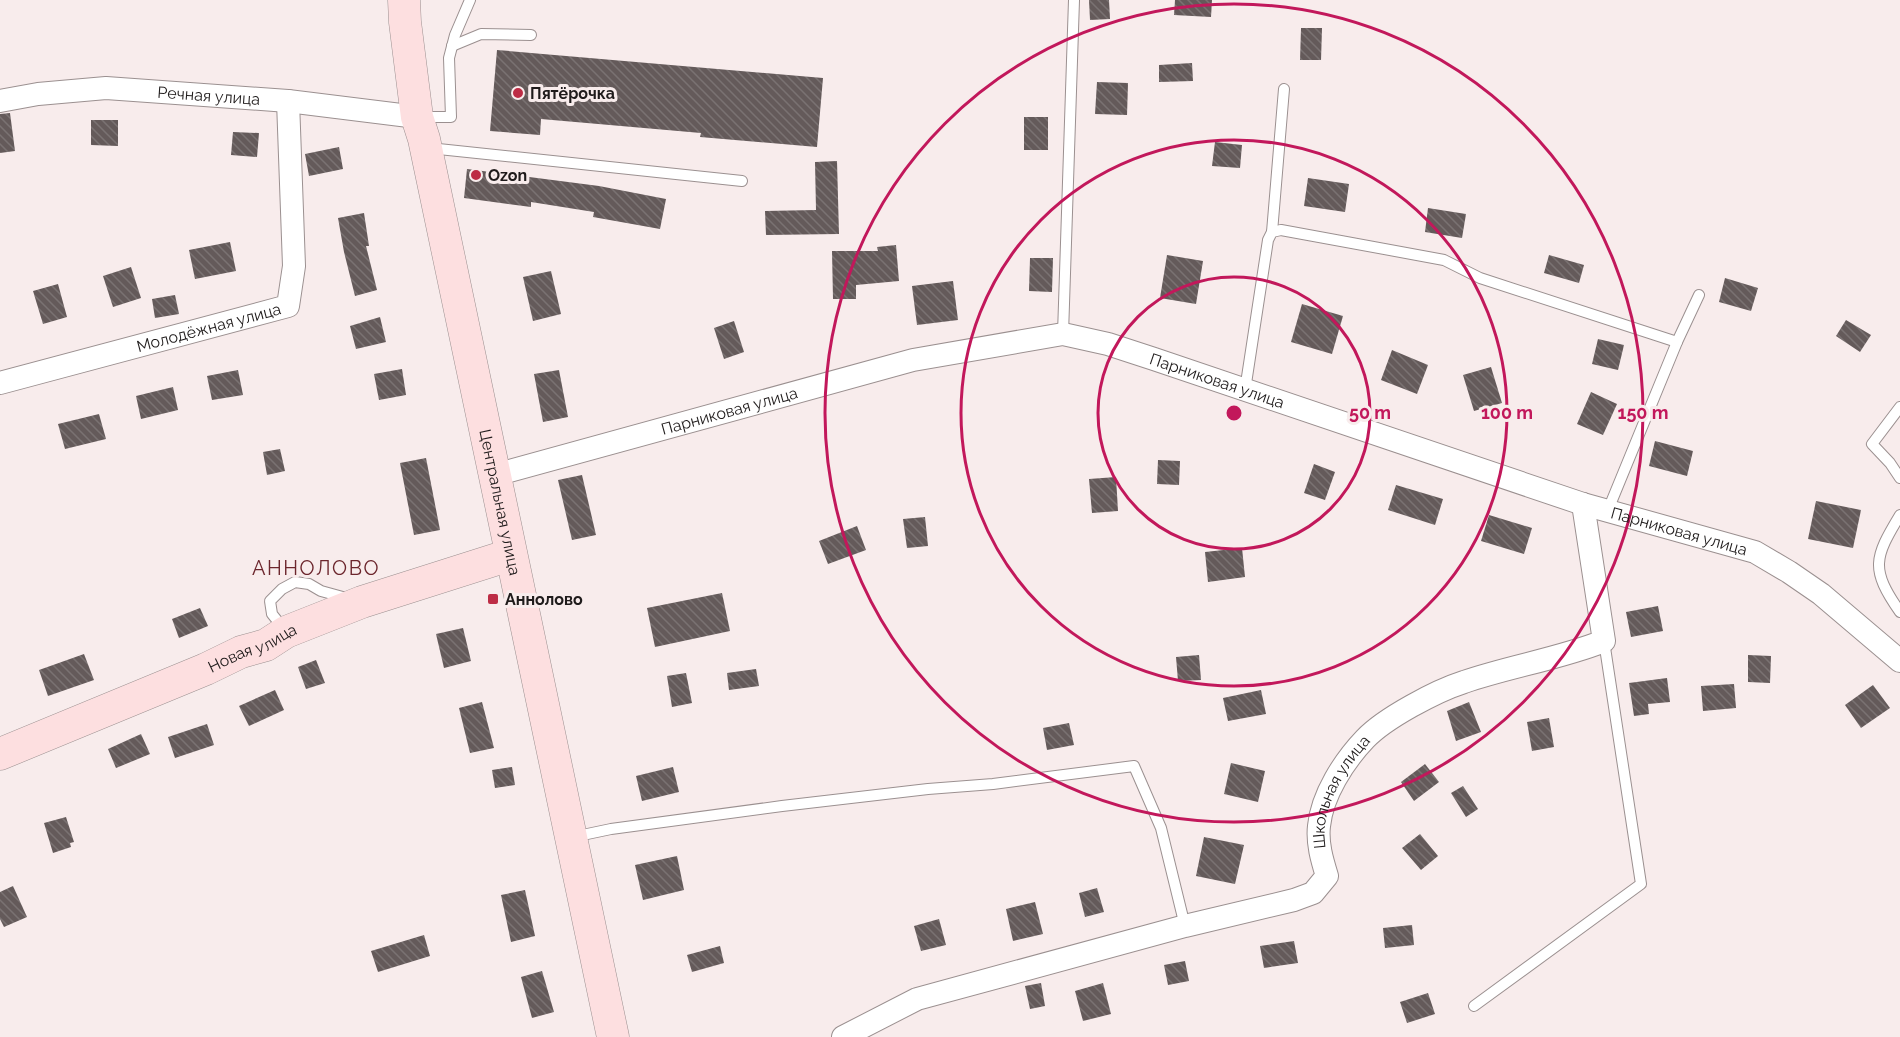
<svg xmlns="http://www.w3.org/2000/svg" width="1900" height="1037" viewBox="0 0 1900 1037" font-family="Raleway,sans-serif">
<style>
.building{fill:url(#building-back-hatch)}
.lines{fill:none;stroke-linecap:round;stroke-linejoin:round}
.lane-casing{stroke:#9b9090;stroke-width:12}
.street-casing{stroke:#9b9090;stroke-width:24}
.secondary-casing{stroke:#9b9090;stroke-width:33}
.lane{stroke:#fff;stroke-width:10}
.street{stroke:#fff;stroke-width:22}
.secondary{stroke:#fddfe0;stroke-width:32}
.ring{fill:none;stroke:#c2185b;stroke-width:3}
.poi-dot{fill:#bd2c45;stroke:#f8ecec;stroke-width:2}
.labels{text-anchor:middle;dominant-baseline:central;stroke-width:6;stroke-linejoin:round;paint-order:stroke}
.poi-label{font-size:16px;font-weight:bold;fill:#1f1b1b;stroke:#f8ecec;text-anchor:start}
.street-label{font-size:16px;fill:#1f1b1b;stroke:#f8ecec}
.quarter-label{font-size:20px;letter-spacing:1.5px;fill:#6c262d;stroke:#f8ecec}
.centre{fill:#c2185b;stroke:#f8ecec;stroke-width:3}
.ring-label{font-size:18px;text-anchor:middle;font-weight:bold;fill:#c2185b;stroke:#f8ecec;stroke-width:6;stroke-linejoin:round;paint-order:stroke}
</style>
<defs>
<pattern id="building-back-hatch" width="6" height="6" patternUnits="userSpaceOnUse" patternTransform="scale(1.5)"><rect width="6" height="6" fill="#645a5a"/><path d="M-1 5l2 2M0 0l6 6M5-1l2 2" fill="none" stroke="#7a7272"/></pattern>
</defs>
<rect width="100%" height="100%" fill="#f8ecec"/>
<g class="building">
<path d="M 1089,0 L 1109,0 L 1110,19 L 1090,20 Z"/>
<path d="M 1175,0 L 1212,0 L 1211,17 L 1174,15 Z"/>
<path d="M 1301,28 L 1322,28 L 1321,60 L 1300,60 Z"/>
<path d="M 497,50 L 823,78 L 817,147 L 700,137 L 701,133 L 541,119 L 540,135 L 490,131 Z"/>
<path d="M 1192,63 L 1193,81 L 1159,82 L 1159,65 Z"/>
<path d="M 1097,82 L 1128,83 L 1127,115 L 1095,114 Z"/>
<path d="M 10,113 L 15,151 L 0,153 L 0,114 Z"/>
<rect x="1024" y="117" width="24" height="33"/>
<path d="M 91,120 L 118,120 L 118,146 L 91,145 Z"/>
<path d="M 233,132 L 259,133 L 257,157 L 231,155 Z"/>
<path d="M 1215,142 L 1242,145 L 1240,168 L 1212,166 Z"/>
<path d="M 339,147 L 343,169 L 309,176 L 305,154 Z"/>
<path d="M 837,161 L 839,234 L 766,235 L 765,211 L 816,210 L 815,162 Z"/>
<path d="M 467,169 L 599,186 L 666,199 L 660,229 L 593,217 L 594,212 L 531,202 L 531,207 L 464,198 Z"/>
<path d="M 1308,178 L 1349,184 L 1345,212 L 1304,206 Z"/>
<path d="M 1428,208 L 1466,214 L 1462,238 L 1425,232 Z"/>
<path d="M 364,213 L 369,246 L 366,246 L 377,290 L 355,296 L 344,252 L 338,218 Z"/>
<path d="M 230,242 L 236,271 L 195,279 L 189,250 Z"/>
<path d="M 896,245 L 899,281 L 856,285 L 856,299 L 833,299 L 832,251 L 878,251 L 877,247 Z"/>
<path d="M 1167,255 L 1203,261 L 1196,304 L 1160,298 Z"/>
<path d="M 1549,255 L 1584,265 L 1579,283 L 1544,273 Z"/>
<path d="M 1030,258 L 1053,258 L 1052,292 L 1029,291 Z"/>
<path d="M 131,267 L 141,298 L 113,307 L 103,276 Z"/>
<path d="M 551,271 L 561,314 L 533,321 L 523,277 Z"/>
<path d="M 1725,278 L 1758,288 L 1751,311 L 1719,302 Z"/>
<path d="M 953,281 L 958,320 L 917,325 L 912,286 Z"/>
<path d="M 58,284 L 67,317 L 43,324 L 33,291 Z"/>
<path d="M 175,295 L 179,314 L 155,318 L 152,299 Z"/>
<path d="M 1302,304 L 1343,316 L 1332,354 L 1291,342 Z"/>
<path d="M 380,317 L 386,342 L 356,349 L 350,326 Z"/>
<path d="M 1846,320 L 1871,335 L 1860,352 L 1836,336 Z"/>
<path d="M 734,321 L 744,352 L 724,359 L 714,328 Z"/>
<path d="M 1598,339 L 1624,345 L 1618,370 L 1592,364 Z"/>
<path d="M 1392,350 L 1428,365 L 1417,394 L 1381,380 Z"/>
<path d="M 1491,367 L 1502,403 L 1474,411 L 1463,375 Z"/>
<path d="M 402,369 L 406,395 L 379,400 L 374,374 Z"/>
<path d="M 238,370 L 243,395 L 212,400 L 207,376 Z"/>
<path d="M 559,370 L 568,417 L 543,422 L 534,374 Z"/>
<path d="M 173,387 L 178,410 L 141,419 L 136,396 Z"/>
<path d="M 1591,392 L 1617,404 L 1603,435 L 1577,424 Z"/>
<path d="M 99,414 L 106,439 L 65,449 L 58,424 Z"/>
<path d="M 1655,441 L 1693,451 L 1687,476 L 1649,466 Z"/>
<path d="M 280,449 L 285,471 L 267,475 L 263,452 Z"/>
<path d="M 426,458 L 440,530 L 414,535 L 400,463 Z"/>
<path d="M 1158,460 L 1180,461 L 1179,485 L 1157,484 Z"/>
<path d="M 1314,464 L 1335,472 L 1325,500 L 1304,493 Z"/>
<path d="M 582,475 L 596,535 L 572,540 L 558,480 Z"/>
<path d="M 1116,477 L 1118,511 L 1092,513 L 1089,479 Z"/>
<path d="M 1396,485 L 1443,499 L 1435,525 L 1388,510 Z"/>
<path d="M 1816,501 L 1861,510 L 1853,548 L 1808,539 Z"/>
<path d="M 1489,515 L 1532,528 L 1524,554 L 1481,541 Z"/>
<path d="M 925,517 L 928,546 L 907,548 L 903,519 Z"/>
<path d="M 857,526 L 866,550 L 828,564 L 819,541 Z"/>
<path d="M 1242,548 L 1245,577 L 1208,582 L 1205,552 Z"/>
<path d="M 722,593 L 730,631 L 655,647 L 647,608 Z"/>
<path d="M 1658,606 L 1663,631 L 1631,637 L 1626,612 Z"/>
<path d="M 200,608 L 208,626 L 179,638 L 172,619 Z"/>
<path d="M 463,628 L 471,661 L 444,668 L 436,634 Z"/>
<path d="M 84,654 L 94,680 L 48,696 L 39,670 Z"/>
<path d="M 1199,655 L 1201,680 L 1178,681 L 1176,657 Z"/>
<path d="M 1748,655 L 1771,656 L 1770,683 L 1748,682 Z"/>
<path d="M 316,660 L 325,683 L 306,689 L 298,667 Z"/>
<path d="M 756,669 L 759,686 L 729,690 L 727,673 Z"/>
<path d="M 686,673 L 692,703 L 672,707 L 667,676 Z"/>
<path d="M 1667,678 L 1670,702 L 1648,704 L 1649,714 L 1634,716 L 1629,683 Z"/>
<path d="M 1734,684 L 1736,708 L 1703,711 L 1701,686 Z"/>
<path d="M 1873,685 L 1890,708 L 1861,728 L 1845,705 Z"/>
<path d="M 275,690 L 284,710 L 249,726 L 239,706 Z"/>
<path d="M 1261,690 L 1266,714 L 1228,721 L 1223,698 Z"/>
<path d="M 482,702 L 494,748 L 470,753 L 459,708 Z"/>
<path d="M 1469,702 L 1481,732 L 1456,741 L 1447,711 Z"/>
<path d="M 1549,718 L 1554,747 L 1532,751 L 1527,722 Z"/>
<path d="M 1069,723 L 1074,745 L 1047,750 L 1043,728 Z"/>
<path d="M 207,724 L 214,745 L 175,758 L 168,737 Z"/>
<path d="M 141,734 L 150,754 L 116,768 L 108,749 Z"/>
<path d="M 1231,763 L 1265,771 L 1258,802 L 1224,794 Z"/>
<path d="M 1425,764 L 1439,782 L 1414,801 L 1401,782 Z"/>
<path d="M 512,767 L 515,785 L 495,788 L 492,770 Z"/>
<path d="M 673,767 L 679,792 L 642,801 L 636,776 Z"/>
<path d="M 1463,786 L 1478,809 L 1466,817 L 1451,793 Z"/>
<path d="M 66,817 L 74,842 L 70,843 L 71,847 L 53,853 L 44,823 Z"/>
<path d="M 1420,834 L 1438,856 L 1421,870 L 1402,848 Z"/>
<path d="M 1204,837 L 1244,845 L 1235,884 L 1196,876 Z"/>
<path d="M 677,856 L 684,890 L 643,900 L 635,865 Z"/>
<path d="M 13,886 L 27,917 L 4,927 L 0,919 L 0,892 Z"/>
<path d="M 1097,888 L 1104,912 L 1085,917 L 1079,893 Z"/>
<path d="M 525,890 L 535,936 L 511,942 L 501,895 Z"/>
<path d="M 1035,902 L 1043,934 L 1013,941 L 1006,909 Z"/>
<path d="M 939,919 L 946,945 L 921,951 L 914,926 Z"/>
<path d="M 1412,925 L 1414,945 L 1385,948 L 1383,928 Z"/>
<path d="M 424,935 L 430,956 L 378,972 L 371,951 Z"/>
<path d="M 1294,941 L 1298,963 L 1264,968 L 1260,946 Z"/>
<path d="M 720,946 L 724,963 L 692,972 L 687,955 Z"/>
<path d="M 1185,961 L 1189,981 L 1168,985 L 1164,965 Z"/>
<path d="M 542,971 L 554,1012 L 532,1018 L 521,977 Z"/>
<path d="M 1041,983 L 1045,1006 L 1030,1009 L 1025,986 Z"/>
<path d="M 1103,983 L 1111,1014 L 1083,1021 L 1075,991 Z"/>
<path d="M 1428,993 L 1435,1014 L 1407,1023 L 1400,1002 Z"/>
</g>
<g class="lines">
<defs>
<g id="lane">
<path d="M 452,46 L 481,34 L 531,35"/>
<path d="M 419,117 L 451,117 L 449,58 L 455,35 L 470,0"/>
<path d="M 429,148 L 742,181"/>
<path d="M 1272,232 L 1284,89"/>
<path d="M 1063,334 L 1074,0"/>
<path d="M 1245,390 L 1268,240 L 1272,232 L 1281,230 L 1444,260 L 1480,278 L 1677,342"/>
<path d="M 1900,407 L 1872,444 L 1890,463 L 1900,478"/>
<path d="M 1608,510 L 1677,342 L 1699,295"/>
<path d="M 1900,515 C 1874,558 1870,569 1900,612"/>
<path d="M 284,629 L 272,614 L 270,601 L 282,589 L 295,582 L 309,584 L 321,591 L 350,599"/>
<path d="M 573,837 L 611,829 L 782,806 L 928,789 L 993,784 L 1134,766 L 1161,828 L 1185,926"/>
<path d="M 1474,1006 L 1641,884 L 1604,641"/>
</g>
<g id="street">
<path id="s1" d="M 0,101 L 38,94 L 106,88 L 288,101 L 417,117"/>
<path id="s2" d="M 0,383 L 288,306 L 294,266 L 288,101"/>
<path id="s3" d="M 495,475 L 913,360 L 1063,334 L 1108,344 L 1154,359 L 1583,504 L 1755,552 L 1789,572 L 1821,594 L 1900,661"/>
<path id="s4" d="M 843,1037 L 917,999 L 1185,926 L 1294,900 L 1313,893 L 1327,876 C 1322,860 1317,843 1319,826 C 1322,795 1344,761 1365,739 C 1385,718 1436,691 1464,682 C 1510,666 1559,659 1604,641 L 1583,504"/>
</g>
<g id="secondary">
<path id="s5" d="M 404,0 L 405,22 L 417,117 L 424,139 L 613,1037"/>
<path id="s6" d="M 0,754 L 206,669 L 241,652 L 266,645 L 286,632 L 362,602 L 510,555"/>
</g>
</defs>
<use href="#lane" class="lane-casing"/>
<use href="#street" class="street-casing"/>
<use href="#secondary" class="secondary-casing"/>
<use href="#lane" class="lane"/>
<use href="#street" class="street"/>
<use href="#secondary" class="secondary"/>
</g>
<g class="ring">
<circle cx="1234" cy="413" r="136"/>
<circle cx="1234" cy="413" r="273"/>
<circle cx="1234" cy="413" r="409"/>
</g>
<g class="poi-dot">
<circle cx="518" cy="93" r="6"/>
<circle cx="476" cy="175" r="6"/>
<rect x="487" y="593" width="12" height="12" rx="3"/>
</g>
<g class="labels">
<g class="poi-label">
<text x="530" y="93">Пятёрочка</text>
<text x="488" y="175">Ozon</text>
<text x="505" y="599">Аннолово</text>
</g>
<g class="street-label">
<text stroke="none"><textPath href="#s1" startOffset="210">Речная улица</textPath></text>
<text stroke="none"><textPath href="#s2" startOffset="216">Молодёжная улица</textPath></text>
<text stroke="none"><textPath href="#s3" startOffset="747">Парниковая улица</textPath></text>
<text stroke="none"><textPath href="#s3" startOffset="243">Парниковая улица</textPath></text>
<text stroke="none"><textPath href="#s5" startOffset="512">Центральная улица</textPath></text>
<text stroke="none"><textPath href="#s3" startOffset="1233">Парниковая улица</textPath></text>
<text stroke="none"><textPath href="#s6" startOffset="274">Новая улица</textPath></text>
<text stroke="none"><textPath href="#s4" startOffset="606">Школьная улица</textPath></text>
</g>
<g class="quarter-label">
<text x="316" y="568">АННОЛОВО</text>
</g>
</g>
<circle cx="1234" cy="413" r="9" class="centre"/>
<g class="ring-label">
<text x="1370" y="419">50 m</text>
<text x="1507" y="419">100 m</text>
<text x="1643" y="419">150 m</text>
</g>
</svg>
